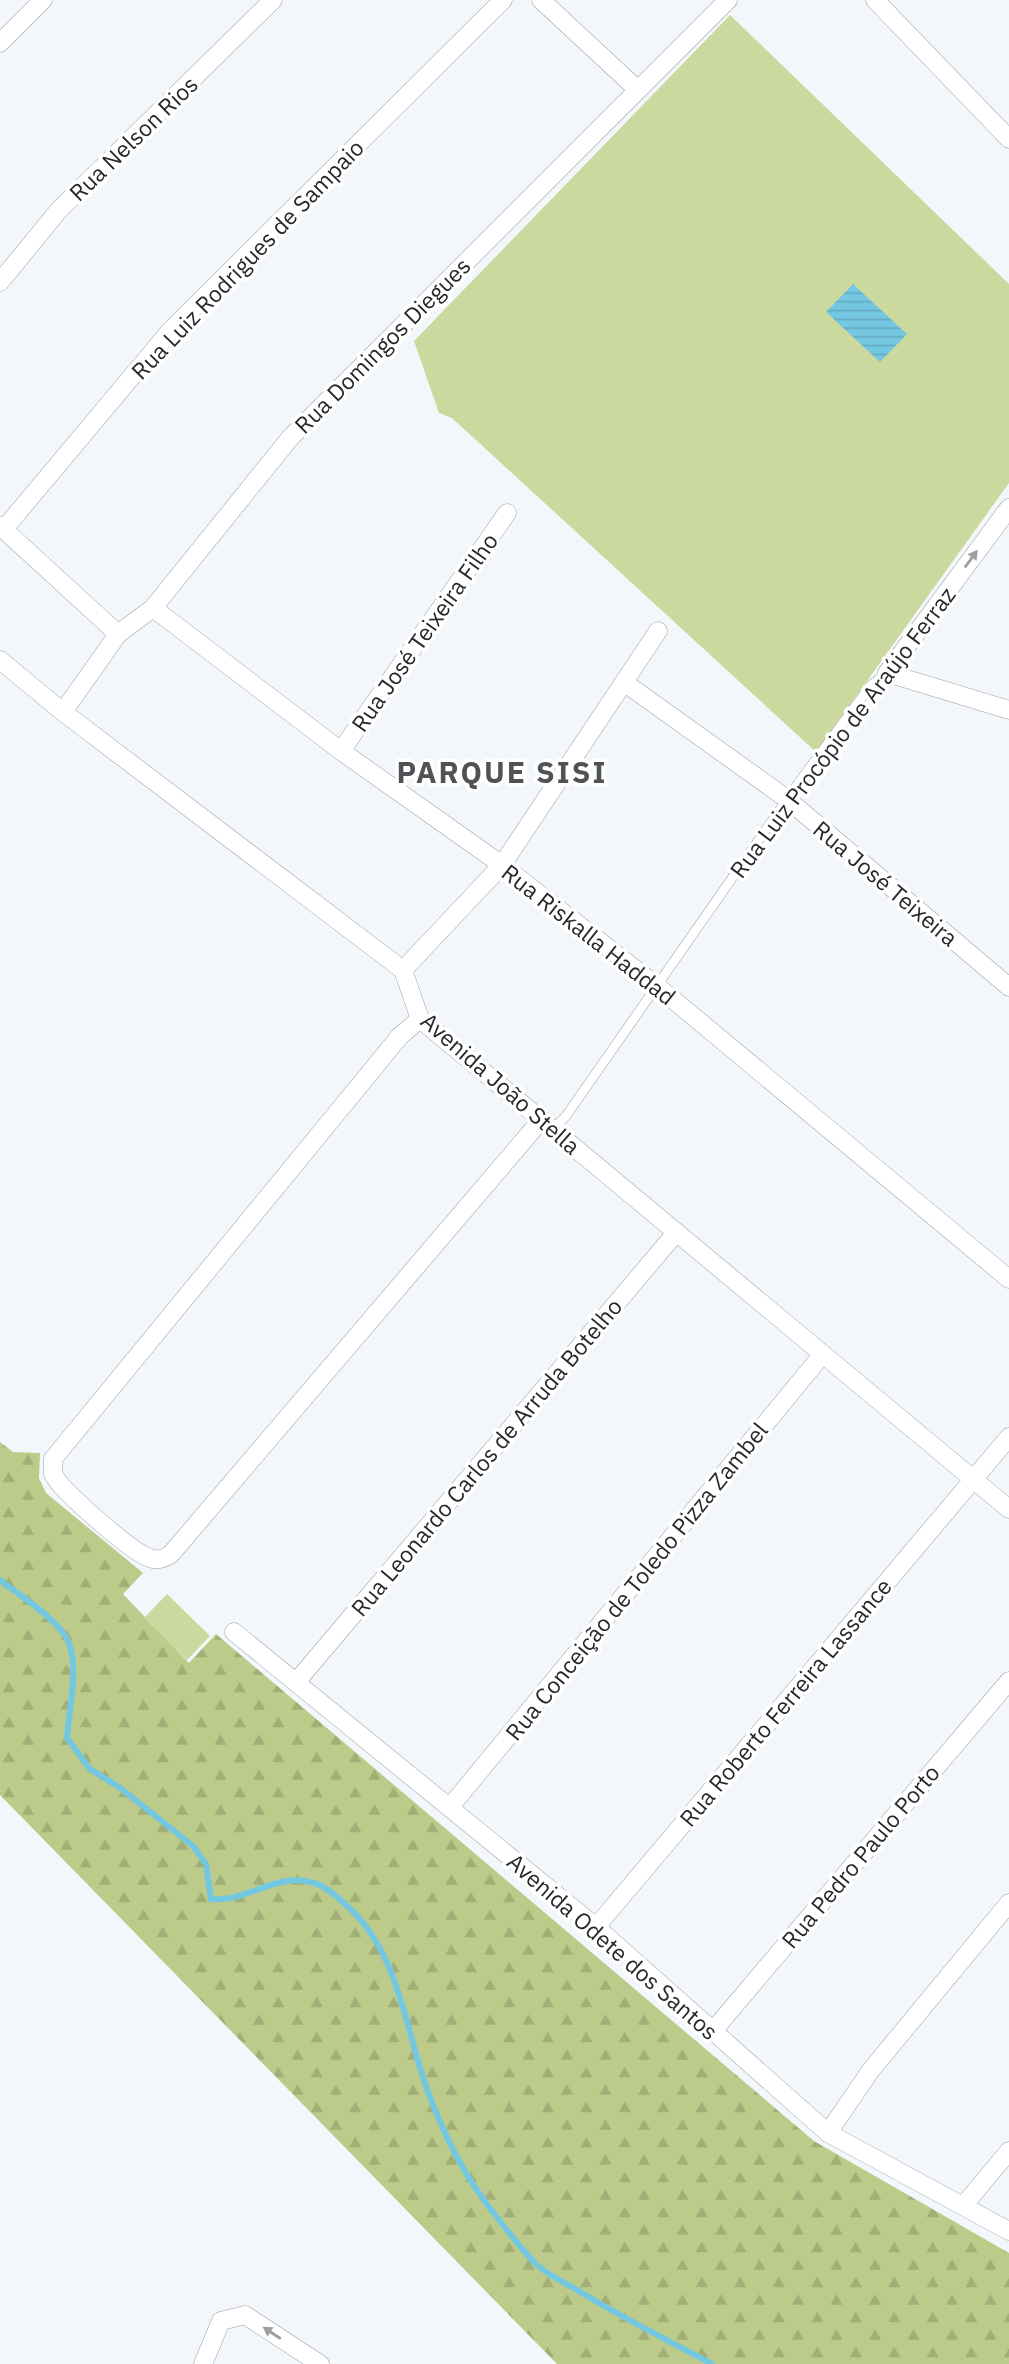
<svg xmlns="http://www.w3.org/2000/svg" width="1009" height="2364" viewBox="0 0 1009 2364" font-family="'IBM Plex Sans',sans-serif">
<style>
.forest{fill:url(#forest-firs)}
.park{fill:#cbd99f}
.water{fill:url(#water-rules)}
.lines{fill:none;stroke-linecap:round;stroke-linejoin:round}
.stream{stroke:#74c7e1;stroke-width:6}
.service-casing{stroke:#9c9fa2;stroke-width:10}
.minor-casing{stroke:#9c9fa2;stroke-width:19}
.service{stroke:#fff;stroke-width:9}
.minor{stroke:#fff;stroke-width:18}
.oneway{fill:#9d9e9f}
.labels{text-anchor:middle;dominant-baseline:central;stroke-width:7;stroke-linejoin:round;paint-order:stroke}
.street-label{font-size:23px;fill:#262829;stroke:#fff}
.district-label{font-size:30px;font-weight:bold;letter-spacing:2px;fill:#505356;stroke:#fff}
</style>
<defs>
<pattern id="forest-firs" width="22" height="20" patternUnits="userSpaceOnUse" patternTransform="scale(1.75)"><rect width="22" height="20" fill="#bccb89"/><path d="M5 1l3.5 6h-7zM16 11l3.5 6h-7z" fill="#a1ae76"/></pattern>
<pattern id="water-rules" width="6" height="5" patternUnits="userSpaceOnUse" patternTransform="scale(1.75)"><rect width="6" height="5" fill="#74c7e1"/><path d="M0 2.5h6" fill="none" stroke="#64abc1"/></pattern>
</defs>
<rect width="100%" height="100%" fill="#f3f7fb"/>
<path class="forest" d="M 0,1442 L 13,1452 L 40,1453 L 39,1478 L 46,1493 L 143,1573 L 123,1594 L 189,1663 L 216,1634 L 814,2141 L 1009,2253 L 1009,2364 L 557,2364 L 0,1795 Z"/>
<g class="park">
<path d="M 730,15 L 1009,284 L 1009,483 L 816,752 L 452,418 L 439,413 L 414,341 Z"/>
<path d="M 167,1594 L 210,1636 L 187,1660 L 144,1618 Z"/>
</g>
<path class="water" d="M 853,284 L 907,334 L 880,362 L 826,312 Z"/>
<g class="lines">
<path class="stream" d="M 0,1580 C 19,1595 64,1623 70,1646 C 78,1674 69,1709 67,1738 L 90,1769 L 119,1787 L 193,1846 L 206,1864 L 211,1899 C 247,1903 276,1871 314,1883 C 325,1886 335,1895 344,1903 C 399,1950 404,2025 427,2089 C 442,2130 462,2172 489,2207 C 504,2226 519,2247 536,2264 C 547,2275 564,2282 577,2290 C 621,2317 667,2340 712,2364"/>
<defs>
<path id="service" d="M 554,1128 L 566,1116 L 797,785 L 871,685 L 887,673"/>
<g id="minor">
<path d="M 541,0 L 638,90"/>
<path d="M 875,0 L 1009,139"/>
<path d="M 0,43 L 43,0"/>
<path d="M 0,282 L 59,210 L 273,0"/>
<path d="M 1009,508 L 887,673 L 1009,710"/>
<path d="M 0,526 L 118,634"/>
<path d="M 4,529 L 170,331 L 503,0"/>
<path d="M 153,608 L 341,751 L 502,865 L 658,987 L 1009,1279"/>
<path d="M 0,660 L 63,712 L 403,970 L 420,1019 L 1009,1509"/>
<path d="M 625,683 L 787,799 L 1009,987"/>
<path d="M 63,712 L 118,634 L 153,608 L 290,438 L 728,0"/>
<path d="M 341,751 L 507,513"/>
<path d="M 403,970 L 502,865 L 658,631"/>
<path d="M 420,1019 L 400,1036 L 53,1459 L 53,1474 L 59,1483 C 74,1500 131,1552 150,1558 C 158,1561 164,1559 171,1554 L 542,1119"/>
<path d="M 234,1632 L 596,1927 L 828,2133 L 1009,2231"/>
<path d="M 297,1681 L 675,1234"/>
<path d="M 450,1807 L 822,1355"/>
<path d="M 596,1927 L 1009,1437"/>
<path d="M 712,2032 L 1009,1681"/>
<path d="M 828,2133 L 871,2070 L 1009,1903"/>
<path d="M 964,2205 L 1009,2151"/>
<path d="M 203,2364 L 221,2321 L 245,2315 L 320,2364"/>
</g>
</defs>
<use href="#service" class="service-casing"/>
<use href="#minor" class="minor-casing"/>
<use href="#service" class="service"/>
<use href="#minor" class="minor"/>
</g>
<defs><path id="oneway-solid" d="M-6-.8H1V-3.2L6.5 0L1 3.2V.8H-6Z" transform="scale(1.75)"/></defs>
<g class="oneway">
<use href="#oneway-solid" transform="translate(971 559) rotate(-54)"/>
<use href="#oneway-solid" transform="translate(272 2333) rotate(-147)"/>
</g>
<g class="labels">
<g class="street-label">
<text transform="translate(133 138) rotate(-44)">Rua Nelson Rios</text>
<text transform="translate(247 259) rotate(-46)">Rua Luiz Rodrigues de Sampaio</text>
<text transform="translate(382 345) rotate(-45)">Rua Domingos Diegues</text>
<text transform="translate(424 632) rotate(-55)">Rua José Teixeira Filho</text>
<text transform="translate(842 732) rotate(-53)">Rua Luiz Procópio de Araújo Ferraz</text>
<text transform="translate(886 883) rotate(40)">Rua José Teixeira</text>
<text transform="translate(589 934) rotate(38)">Rua Riskalla Haddad</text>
<text transform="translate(501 1083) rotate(41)">Avenida João Stella</text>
<text transform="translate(486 1457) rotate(-50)">Rua Leonardo Carlos de Arruda Botelho</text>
<text transform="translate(636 1581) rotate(-51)">Rua Conceição de Toledo Pizza Zambel</text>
<text transform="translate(785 1702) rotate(-50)">Rua Roberto Ferreira Lassance</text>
<text transform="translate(860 1856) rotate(-50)">Rua Pedro Paulo Porto</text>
<text transform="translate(613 1946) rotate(41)">Avenida Odete dos Santos</text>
</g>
<g class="district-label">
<text x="502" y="771">PARQUE SISI</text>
</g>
</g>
</svg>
